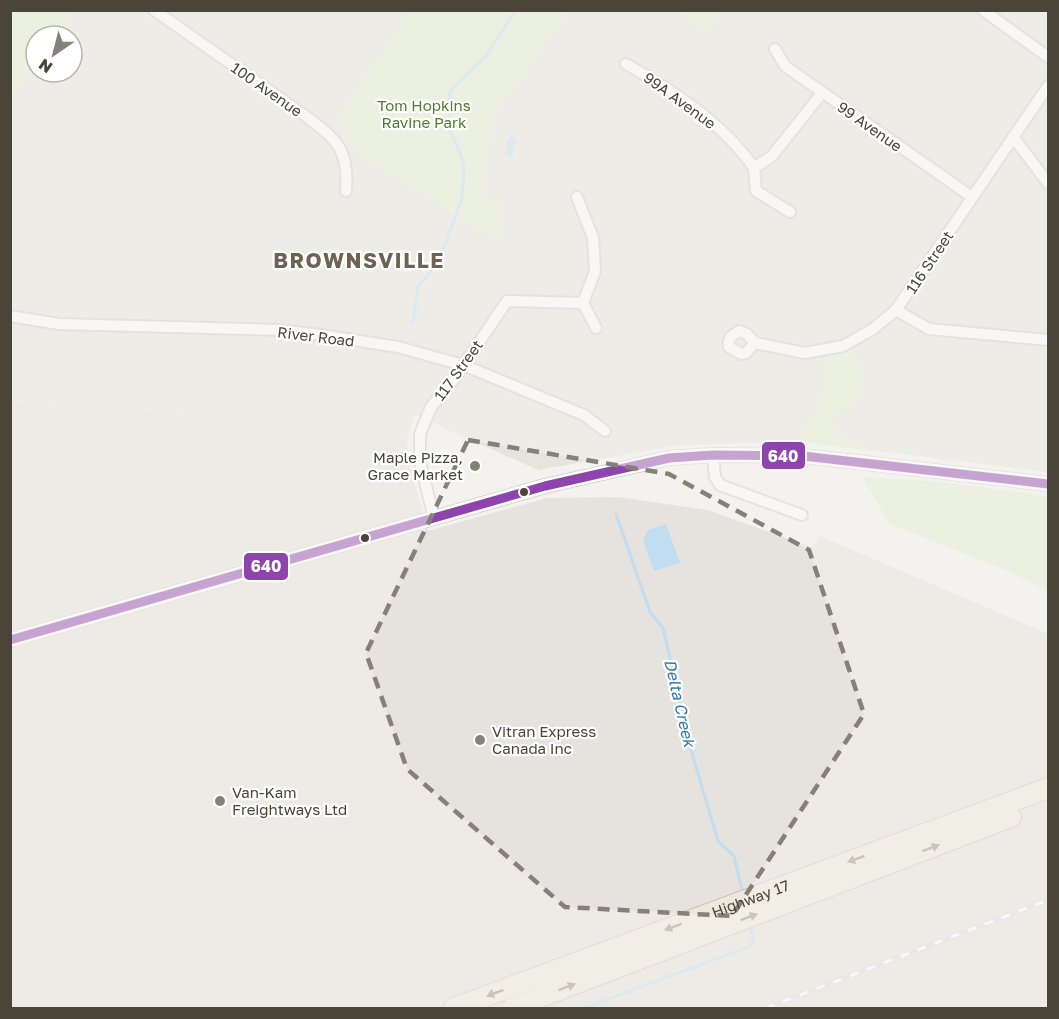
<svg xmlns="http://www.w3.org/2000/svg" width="1059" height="1019" viewBox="0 0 1059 1019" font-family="'Golos Text',sans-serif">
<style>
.residential{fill:#e7e4dc}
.industrial{fill:#e6e2de}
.green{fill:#e1eecf}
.water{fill:#c0ddf1}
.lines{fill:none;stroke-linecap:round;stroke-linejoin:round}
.stream{stroke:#c0ddf1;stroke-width:3}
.minor-casing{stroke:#d2d0cb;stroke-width:14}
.tertiary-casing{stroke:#d2d0cb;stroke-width:16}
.motorway-casing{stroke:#ccbfa9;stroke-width:22}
.minor{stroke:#fdfdfc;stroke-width:10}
.tertiary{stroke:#fdfdfc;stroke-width:14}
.motorway{stroke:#ede8db;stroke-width:20}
.rail-casing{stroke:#dbdbda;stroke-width:5}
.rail{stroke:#fff;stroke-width:3;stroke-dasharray:9;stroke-linecap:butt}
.bus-1-casing{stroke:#fff;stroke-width:14}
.bus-1{stroke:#8e44ad;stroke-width:9}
.oneway{fill:#948e82}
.marked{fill:none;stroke:#868178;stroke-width:4.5;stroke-dasharray:12 8;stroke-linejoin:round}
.poi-dot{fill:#868178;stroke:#fff;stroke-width:2}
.bus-dot{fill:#4b4439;stroke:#fff;stroke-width:2}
.labels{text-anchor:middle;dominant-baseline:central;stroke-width:4.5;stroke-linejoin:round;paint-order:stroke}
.street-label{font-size:15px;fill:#4b4439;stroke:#fff}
.park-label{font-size:15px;fill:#4a7f2a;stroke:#fff}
.poi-label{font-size:15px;fill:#4b4439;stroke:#fff;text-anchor:start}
.water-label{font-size:16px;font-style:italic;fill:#2e7ab2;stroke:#fff}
.district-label{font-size:21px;font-weight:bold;letter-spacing:1.5px;fill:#6e6250;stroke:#fff}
.line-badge{stroke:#fff;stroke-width:2}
.badge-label{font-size:16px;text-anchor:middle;font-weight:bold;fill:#fff}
</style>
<rect width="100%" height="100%" fill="#f4f2ee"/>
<path class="residential" d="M 73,11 L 413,11 L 338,119 L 481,198 L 493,114 L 560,20 L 569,11 L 678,11 L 707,31 L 722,11 L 1048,11 L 1048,472 L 798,441 L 673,446 L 538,470 L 415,415 L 407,439 L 310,418 L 268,419 L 11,403 L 11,99 L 36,63 L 36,72 L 72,72 L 72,36 L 55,36 Z"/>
<path class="industrial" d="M 10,403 L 268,419 L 310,418 L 407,439 L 408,460 L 428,531 L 547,498 L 618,497 L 707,510 L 812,547 L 820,536 L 1048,634 L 1048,1008 L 11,1008 Z"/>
<g class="green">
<path d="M 11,10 L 73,11 L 55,36 L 36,36 L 36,63 L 11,99 Z"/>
<path d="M 413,11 L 569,11 L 560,20 L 493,114 L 481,198 L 500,201 L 498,240 L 364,157 L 338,119 Z"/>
<path d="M 678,11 L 722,11 L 707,31 Z"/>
<path d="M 852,346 L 864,374 L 855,403 L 825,421 L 845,437 L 876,452 L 798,441 C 817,409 829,396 824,357 Z"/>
<path d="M 862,477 L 934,481 L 1048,496 L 1048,591 L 1008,571 L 890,524 Z"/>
</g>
<g class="water">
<path d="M 512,135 L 518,142 L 514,144 L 512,156 L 505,154 L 508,139 Z"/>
<path d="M 666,524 L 680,563 L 654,571 L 643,540 L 648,530 Z"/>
</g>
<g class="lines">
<g class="stream">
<path d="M 413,322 L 418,287 L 432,270 L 442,252 L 462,199 L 464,166 L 460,152 L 448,126 L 450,91 L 486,56 L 516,10"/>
<path d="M 616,514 L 650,612 L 663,628 L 693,757 L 718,841 L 734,856 L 742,890"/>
<path d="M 584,1008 L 748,947 L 754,942 L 750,926"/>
</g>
<defs>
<g id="minor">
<path d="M 154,10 L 307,117 C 338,141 349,150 346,191"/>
<path d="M 983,10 L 1048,57"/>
<path d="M 775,49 L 785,66 L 972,197"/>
<path d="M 626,64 C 672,90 724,124 754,168"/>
<path d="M 1013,137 L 1048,183"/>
<path d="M 790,212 L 756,191 L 754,168 L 772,156 L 822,93"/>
<path d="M 583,303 L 596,328"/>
<path d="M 896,310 L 929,329 L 1048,340"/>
<path d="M 10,316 L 59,324 L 280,330 L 328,336 L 398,347 L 463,365 L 584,415 L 605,431"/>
<path d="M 755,343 L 746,353 L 741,354 L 729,347 C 727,338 732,336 739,331 L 747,334 L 755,343 L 805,353 L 843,346 L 873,329 L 896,310 L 1048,86"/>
<path d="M 713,455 L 715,477 L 720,485 L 802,515"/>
<path d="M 434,518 L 420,462 L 420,434 L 431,407 L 454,379 L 507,301 L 583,303 L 595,271 L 593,238 L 577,197"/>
</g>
<path id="tertiary" d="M 10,640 L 545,486 L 669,458 L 713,455 L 803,456 L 1048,484"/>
<g id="motorway">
<path id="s1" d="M 454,1008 L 1048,788"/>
<path d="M 512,1008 L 1011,817"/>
</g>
</defs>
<use href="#minor" class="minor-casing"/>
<use href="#tertiary" class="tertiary-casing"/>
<use href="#motorway" class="motorway-casing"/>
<use href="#minor" class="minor"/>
<use href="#tertiary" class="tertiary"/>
<use href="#motorway" class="motorway"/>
<defs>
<path id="rail" d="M 766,1008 L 1048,900"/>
</defs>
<use href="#rail" class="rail-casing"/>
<use href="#rail" class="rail"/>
<defs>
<path id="bus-1" d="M 10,640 L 545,486 L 669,458 L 713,455 L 803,456 L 1048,484"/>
</defs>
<use href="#bus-1" class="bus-1-casing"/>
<use href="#bus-1" class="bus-1"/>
</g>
<defs><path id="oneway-solid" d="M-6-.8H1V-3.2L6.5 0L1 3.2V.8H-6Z" transform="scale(1.5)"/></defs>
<g class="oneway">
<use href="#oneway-solid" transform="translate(931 848) rotate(-21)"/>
<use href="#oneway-solid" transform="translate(856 859) rotate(160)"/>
<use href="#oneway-solid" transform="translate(749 917) rotate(-21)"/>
<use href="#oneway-solid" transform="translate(673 927) rotate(160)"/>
<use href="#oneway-solid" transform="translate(567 987) rotate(-21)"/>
<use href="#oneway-solid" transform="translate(495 993) rotate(159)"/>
</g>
<path d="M0 0H1059V1019H0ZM 468,440 L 669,474 L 809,550 L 864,714 L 732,916 L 565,907 L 407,769 L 366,653 Z" fill="#f4f2ee" fill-opacity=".55" fill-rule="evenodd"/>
<path class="marked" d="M 468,440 L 669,474 L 809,550 L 864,714 L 732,916 L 565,907 L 407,769 L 366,653 Z"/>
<g class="poi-dot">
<circle cx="475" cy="466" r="6"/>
<circle cx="480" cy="740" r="6"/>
<circle cx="220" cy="801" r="6"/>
</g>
<g class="bus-dot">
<circle cx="524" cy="492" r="5"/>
<circle cx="365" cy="538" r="5"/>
</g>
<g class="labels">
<g class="street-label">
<text transform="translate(267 89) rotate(35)">100 Avenue</text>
<text transform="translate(680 100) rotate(36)">99A Avenue</text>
<text transform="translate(870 126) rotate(35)">99 Avenue</text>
<text transform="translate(929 262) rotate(-56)">116 Street</text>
<text transform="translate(316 336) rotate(7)">River Road</text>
<text transform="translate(458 370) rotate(-54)">117 Street</text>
<text stroke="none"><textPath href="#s1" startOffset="316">Highway 17</textPath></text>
</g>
<g class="park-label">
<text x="424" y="105">Tom Hopkins<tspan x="424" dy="17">Ravine Park</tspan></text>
</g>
<g class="poi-label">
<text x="463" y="457" text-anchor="end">Maple Pizza,<tspan x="463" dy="17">Grace Market</tspan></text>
<text x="492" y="731">Vitran Express<tspan x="492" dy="17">Canada Inc</tspan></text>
<text x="232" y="792">Van-Kam<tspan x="232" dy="17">Freightways Ltd</tspan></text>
</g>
<g class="water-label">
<text transform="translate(680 703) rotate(77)">Delta Creek</text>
</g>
<g class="district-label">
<text x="359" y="260">BROWNSVILLE</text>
</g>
</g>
<g class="line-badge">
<rect x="761" y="441" width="45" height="29" rx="6" fill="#8e44ad"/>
<rect x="243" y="552" width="46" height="29" rx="6" fill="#8e44ad"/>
</g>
<g class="badge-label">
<text x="783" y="462">640</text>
<text x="266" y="572">640</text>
</g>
<rect width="1059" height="1019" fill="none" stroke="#4b4439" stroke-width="24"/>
<g transform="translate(54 54) rotate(215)"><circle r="28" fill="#ffffff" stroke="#b7b4b0" stroke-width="1.5"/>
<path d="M0-4.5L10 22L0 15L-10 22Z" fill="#868178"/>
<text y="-9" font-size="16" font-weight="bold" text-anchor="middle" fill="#4b4439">N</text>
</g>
</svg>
